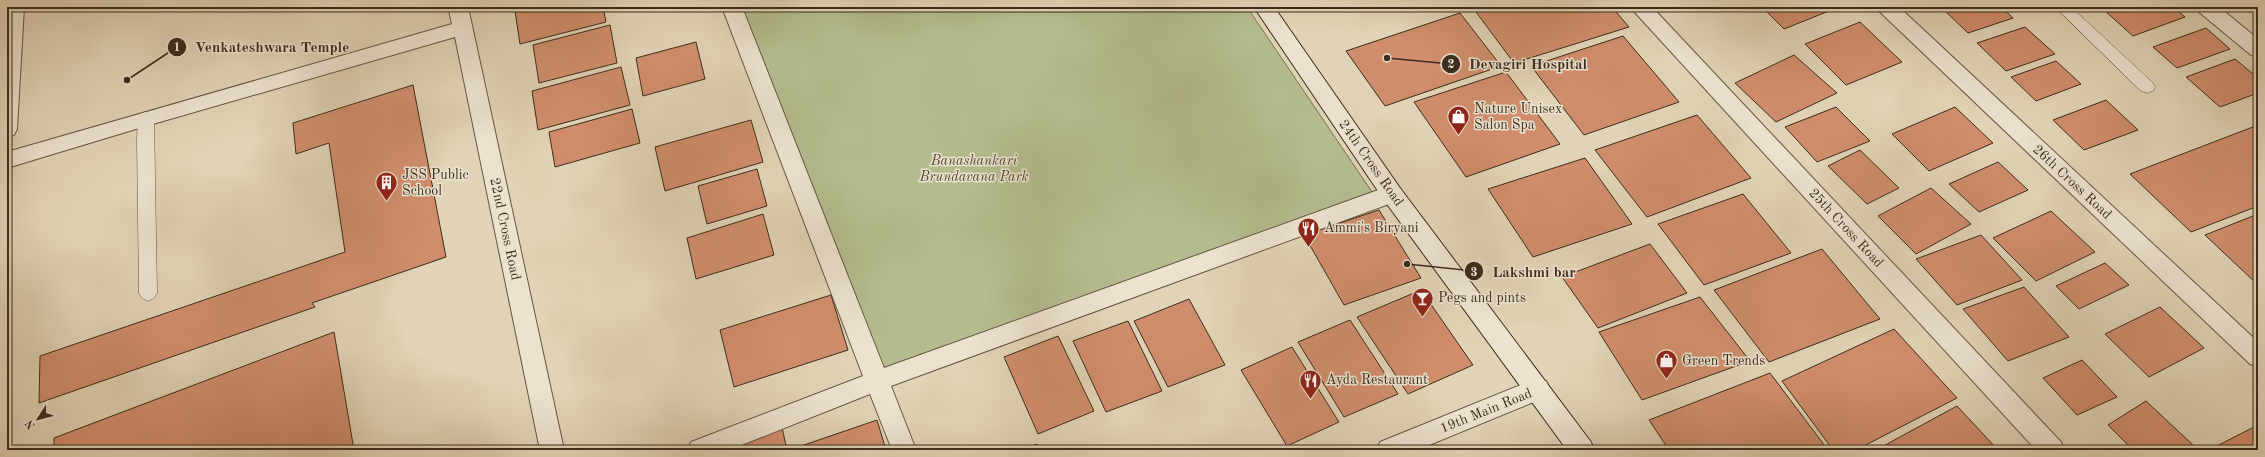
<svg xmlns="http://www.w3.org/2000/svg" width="2265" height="457" viewBox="0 0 2265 457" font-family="'Old Standard TT',serif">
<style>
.green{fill:#b3bc8d;stroke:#777455}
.building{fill:#d08d6c;stroke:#3b2d1d}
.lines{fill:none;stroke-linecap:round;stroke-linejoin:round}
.lane-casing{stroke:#645643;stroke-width:1}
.street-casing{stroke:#645643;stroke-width:2}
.secondary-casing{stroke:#3b2d1d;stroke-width:2}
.lane{fill:#ece2cf;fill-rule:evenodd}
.street{fill:#ece2cf;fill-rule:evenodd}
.secondary{fill:#ece2cf;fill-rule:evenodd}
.labels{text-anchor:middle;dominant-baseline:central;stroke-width:3;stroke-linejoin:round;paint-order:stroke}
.poi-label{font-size:14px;fill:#3b2d1d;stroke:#ece2cf;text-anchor:start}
.park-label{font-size:14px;font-style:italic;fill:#534a33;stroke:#ece2cf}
.street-label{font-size:14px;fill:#3b2d1d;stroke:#ece2cf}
.leader{fill:none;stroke:#3b2d1d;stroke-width:1.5}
.callout-dot{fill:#3b2d1d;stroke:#ece2cf;stroke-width:1.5}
.mark-label{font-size:12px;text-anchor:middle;font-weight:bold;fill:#fff}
.callout-label{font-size:15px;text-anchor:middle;font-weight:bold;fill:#3b2d1d;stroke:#ece2cf;stroke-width:3;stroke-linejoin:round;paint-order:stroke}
</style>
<rect width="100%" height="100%" fill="#e1d3b5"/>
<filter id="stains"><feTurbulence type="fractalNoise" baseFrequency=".005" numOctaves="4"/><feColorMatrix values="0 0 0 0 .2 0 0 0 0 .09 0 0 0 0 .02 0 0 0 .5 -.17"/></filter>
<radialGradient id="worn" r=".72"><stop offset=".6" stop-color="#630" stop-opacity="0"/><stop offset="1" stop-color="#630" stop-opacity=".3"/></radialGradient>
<path class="green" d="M 741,7 L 1247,7 L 1372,192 L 878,378 Z"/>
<g class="building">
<path d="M 531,7 L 603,7 L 606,22 L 520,44 L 515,11 Z"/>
<path d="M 1478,7 L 1612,7 L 1629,27 L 1514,63 L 1473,8 Z"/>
<path d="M 1762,7 L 1839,7 L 1784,29 Z"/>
<path d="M 1950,7 L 2001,7 L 2013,18 L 1968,33 L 1943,9 Z"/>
<path d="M 2112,7 L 2173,7 L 2185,17 L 2133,36 L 2104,10 Z"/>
<path d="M 1460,13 L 1501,66 L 1385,106 L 1346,51 Z"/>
<path d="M 1860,22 L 1902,62 L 1846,85 L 1805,44 Z"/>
<path d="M 610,25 L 617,63 L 539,83 L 533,45 Z"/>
<path d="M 2025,27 L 2055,54 L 2006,71 L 1977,43 Z"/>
<path d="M 2206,28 L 2230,49 L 2177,68 L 2153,47 Z"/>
<path d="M 1623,36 L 1679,102 L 1584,135 L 1531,66 Z"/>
<path d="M 696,42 L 705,79 L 643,96 L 636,58 Z"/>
<path d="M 1794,55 L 1837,93 L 1776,122 L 1735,83 Z"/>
<path d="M 2235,59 L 2258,78 L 2258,93 L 2220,107 L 2186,77 Z"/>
<path d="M 2056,61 L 2081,84 L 2036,101 L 2011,77 Z"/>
<path d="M 621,67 L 630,105 L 538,130 L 532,91 Z"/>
<path d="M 1506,72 L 1560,144 L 1466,177 L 1414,102 Z"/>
<path d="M 413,85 L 446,257 L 312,303 L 315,307 L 39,403 L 40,356 L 345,252 L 329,143 L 296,154 L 293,123 Z"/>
<path d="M 2106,100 L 2138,130 L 2084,150 L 2053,120 Z"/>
<path d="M 1836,107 L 1870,141 L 1817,162 L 1785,127 Z"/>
<path d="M 1955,107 L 1993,143 L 1929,171 L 1892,134 Z"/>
<path d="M 632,109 L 640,143 L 555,167 L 549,132 Z"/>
<path d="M 1697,115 L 1751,178 L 1647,217 L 1595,150 Z"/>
<path d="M 751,120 L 763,162 L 665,191 L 655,147 Z"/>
<path d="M 2258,125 L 2258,206 L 2191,232 L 2130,174 Z"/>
<path d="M 1860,150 L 1899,188 L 1867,204 L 1828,166 Z"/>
<path d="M 1585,158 L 1632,224 L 1533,257 L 1488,189 Z"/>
<path d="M 1998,162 L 2028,190 L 1979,212 L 1949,184 Z"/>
<path d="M 757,169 L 767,206 L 707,224 L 698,186 Z"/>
<path d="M 1931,188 L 1971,224 L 1916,254 L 1878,216 Z"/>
<path d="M 1743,194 L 1791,253 L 1704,285 L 1658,224 Z"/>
<path d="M 1379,210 L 1421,278 L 1344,305 L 1304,235 Z"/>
<path d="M 2051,211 L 2095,252 L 2036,281 L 1993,238 Z"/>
<path d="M 763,214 L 774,255 L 696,279 L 687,238 Z"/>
<path d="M 2258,214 L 2258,285 L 2205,235 Z"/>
<path d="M 1981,235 L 2022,280 L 1957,305 L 1916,259 Z"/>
<path d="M 1650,244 L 1687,293 L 1598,328 L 1562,277 Z"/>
<path d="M 1822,249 L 1880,319 L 1769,362 L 1714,290 Z"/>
<path d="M 2105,263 L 2129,285 L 2079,309 L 2056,286 Z"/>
<path d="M 2024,287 L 2069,337 L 2008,361 L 1963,309 Z"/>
<path d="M 1421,290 L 1473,365 L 1408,394 L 1357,317 Z"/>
<path d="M 831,295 L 848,350 L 734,387 L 720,330 Z"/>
<path d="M 1700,297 L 1750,361 L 1642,400 L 1599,332 Z"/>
<path d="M 1189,299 L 1225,365 L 1168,387 L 1134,321 Z"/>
<path d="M 2160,307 L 2204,348 L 2149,377 L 2105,334 Z"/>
<path d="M 1350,320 L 1398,394 L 1344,417 L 1298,342 Z"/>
<path d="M 1128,321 L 1162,391 L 1106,412 L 1073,341 Z"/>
<path d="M 1894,329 L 1957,398 L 1856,450 L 1833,450 L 1782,381 Z"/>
<path d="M 334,332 L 354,450 L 54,450 L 54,438 Z"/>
<path d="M 1058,336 L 1094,411 L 1038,434 L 1004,357 Z"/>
<path d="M 1292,347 L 1339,422 L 1287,446 L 1241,370 Z"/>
<path d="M 2082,360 L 2117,397 L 2077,415 L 2043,378 Z"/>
<path d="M 1770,373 L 1828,450 L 1669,450 L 1649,420 Z"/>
<path d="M 2146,401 L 2194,446 L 2188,450 L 2133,450 L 2108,425 Z"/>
<path d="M 1957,406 L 1998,450 L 1876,450 Z"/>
<path d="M 877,420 L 886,450 L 802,450 L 801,446 Z"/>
<path d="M 781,423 L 787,450 L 730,450 L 728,441 Z"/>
<path d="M 2258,425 L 2258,450 L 2209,450 Z"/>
<path d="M 1037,444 L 1039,450 L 1022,450 Z"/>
</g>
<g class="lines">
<defs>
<g id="lane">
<path d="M 2055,7 L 2071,7 L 2153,83 L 2155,87 L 2153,91 L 2147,93 L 2141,91 Z"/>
<path d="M 146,112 L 152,114 L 154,118 L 157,293 L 154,298 L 148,301 L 142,298 L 139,293 L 137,139 L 138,118 L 140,114 Z"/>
</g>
<g id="street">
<path d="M 7,7 L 24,7 L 17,129 L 14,135 L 7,137 Z"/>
<path d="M 448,7 L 468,7 L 564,450 L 540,450 L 455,37 L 146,126 L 7,168 L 7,152 L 452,24 Z"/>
<path d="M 722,7 L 742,7 L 884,368 L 1392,185 L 1400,188 L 1403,194 L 1400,200 L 891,386 L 916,450 L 892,450 L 870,394 L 729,450 L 688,450 L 691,442 L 863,376 Z"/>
<path d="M 1630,7 L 1652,7 L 2061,442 L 2064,450 L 2036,450 Z"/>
<path d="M 1877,7 L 1899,7 L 2258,342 L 2258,367 L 2250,364 L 1880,12 Z"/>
<path d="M 2196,7 L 2219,7 L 2258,39 L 2258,57 L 2251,55 L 2199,12 Z"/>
<path d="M 1538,378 L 1546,381 L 1550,389 L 1546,397 L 1417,450 L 1377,450 L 1380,442 Z"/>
</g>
<path id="secondary" d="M 1254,7 L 1274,7 L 1400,188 L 1591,442 L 1594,450 L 1567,450 L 1384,200 Z"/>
</defs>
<use href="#lane" class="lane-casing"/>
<use href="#street" class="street-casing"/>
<use href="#secondary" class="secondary-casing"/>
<use href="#lane" class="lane"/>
<use href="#street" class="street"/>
<use href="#secondary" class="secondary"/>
</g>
<defs>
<symbol id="shop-pin" viewBox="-11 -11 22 30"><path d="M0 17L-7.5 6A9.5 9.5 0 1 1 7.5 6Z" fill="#8f2418" stroke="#ece2cf"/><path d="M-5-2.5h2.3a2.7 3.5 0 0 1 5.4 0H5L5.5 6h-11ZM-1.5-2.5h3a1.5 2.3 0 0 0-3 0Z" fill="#fff"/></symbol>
<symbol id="building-pin" viewBox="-11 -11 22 30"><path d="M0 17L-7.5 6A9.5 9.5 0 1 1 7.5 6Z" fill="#8f2418" stroke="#ece2cf"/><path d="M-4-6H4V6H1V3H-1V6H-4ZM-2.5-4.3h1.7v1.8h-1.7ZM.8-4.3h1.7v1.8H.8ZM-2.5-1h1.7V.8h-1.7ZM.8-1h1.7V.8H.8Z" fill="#fff"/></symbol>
<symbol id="restaurant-pin" viewBox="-11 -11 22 30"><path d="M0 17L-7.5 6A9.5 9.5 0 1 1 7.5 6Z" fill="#8f2418" stroke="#ece2cf"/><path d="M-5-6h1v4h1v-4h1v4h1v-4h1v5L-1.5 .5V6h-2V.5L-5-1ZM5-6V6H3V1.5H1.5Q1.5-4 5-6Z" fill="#fff"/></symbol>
<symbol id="bar-pin" viewBox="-11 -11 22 30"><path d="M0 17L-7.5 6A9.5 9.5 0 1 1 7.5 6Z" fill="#8f2418" stroke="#ece2cf"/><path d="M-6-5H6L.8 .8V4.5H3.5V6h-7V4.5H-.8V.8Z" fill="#fff"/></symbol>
</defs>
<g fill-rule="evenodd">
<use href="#shop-pin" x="1446" y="104" width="25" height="34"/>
<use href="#building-pin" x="374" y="170" width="25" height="34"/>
<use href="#restaurant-pin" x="1296" y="216" width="25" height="34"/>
<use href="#bar-pin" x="1410" y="286" width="25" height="34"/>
<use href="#shop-pin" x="1654" y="348" width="25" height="34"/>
<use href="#restaurant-pin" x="1298" y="368" width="25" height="34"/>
</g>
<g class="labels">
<g class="poi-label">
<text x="1474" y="109">Nature Unisex<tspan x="1474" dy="16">Salon Spa</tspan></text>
<text x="402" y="175">JSS Public<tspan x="402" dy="16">School</tspan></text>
<text x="1324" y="228">Ammi's Biryani</text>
<text x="1438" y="298">Pegs and pints</text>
<text x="1682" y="361">Green Trends</text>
<text x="1326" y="380">Ayda Restaurant</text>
</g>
<g class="park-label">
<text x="974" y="161">Banashankari<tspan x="974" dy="16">Brundavana Park</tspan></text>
</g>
<g class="street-label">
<text transform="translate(1371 163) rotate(55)">24th Cross Road</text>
<text transform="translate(2072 182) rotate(43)">26th Cross Road</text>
<text transform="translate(1846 228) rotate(47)">25th Cross Road</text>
<text transform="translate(505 229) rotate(78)">22nd Cross Road</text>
<text transform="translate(1486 411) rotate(-22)">19th Main Road</text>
</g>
</g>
<path class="leader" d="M127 80L177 47M1387 58L1451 64M1407 264L1474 271"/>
<g class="callout-dot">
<circle cx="127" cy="80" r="4"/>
<circle cx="1387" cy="58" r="4"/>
<circle cx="1407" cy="264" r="4"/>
<circle cx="177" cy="47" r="10"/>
<circle cx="1451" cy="64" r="10"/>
<circle cx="1474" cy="271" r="10"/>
</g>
<g class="mark-label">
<text x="177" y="51">1</text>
<text x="1451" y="68">2</text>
<text x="1474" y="276">3</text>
</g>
<g class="callout-label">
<text x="272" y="52">Venkateshwara Temple</text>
<text x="1528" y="69">Devagiri Hospital</text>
<text x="1534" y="277">Lakshmi bar</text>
</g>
<rect width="2265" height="457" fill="none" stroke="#e1d3b5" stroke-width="24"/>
<rect x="8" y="8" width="2249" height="441" fill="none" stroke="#3b2d1d" stroke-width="2"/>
<rect x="12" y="12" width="2241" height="433" fill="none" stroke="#3b2d1d"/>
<g transform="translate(38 419) rotate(234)" stroke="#ece2cf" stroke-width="3" paint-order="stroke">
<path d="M0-3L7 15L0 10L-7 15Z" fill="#3b2d1d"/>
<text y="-6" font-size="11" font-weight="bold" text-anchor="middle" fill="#3b2d1d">N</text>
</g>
<rect width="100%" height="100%" filter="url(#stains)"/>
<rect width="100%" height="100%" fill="url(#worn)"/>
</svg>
